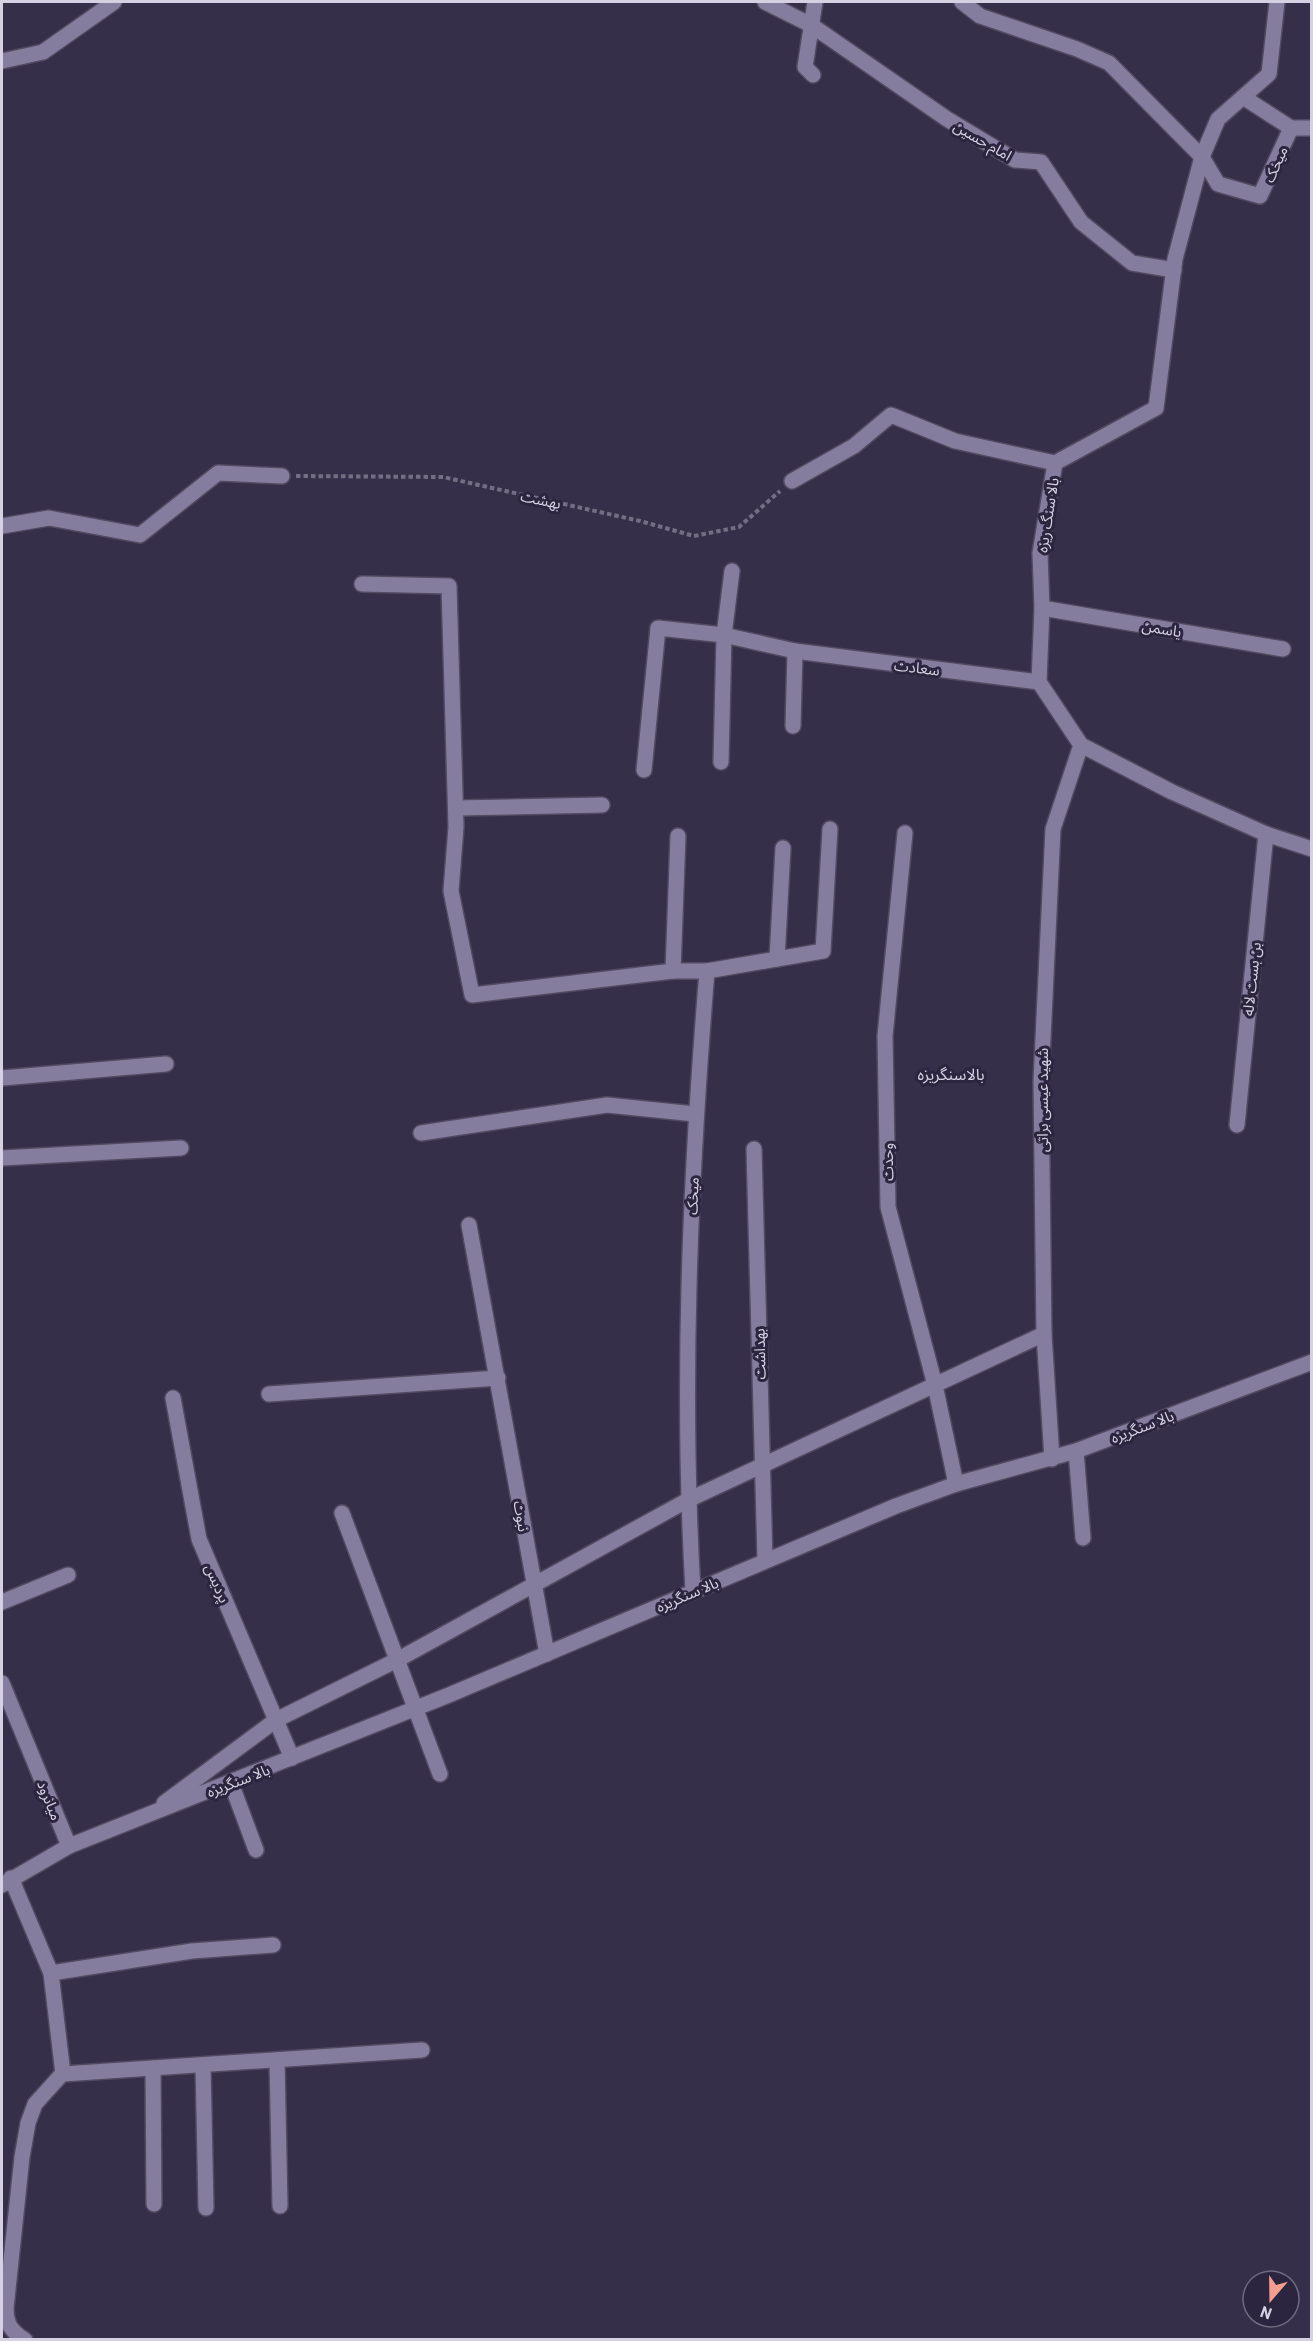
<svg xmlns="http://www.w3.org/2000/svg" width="1313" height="2341" viewBox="0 0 1313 2341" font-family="Barlow,'Noto Sans Arabic',sans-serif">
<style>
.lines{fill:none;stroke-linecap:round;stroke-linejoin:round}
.minor-casing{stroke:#514a61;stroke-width:18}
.path{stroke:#746e85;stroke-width:4;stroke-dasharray:4.5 3;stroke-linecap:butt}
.minor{stroke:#857d9d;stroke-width:15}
.labels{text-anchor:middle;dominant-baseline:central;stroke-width:6;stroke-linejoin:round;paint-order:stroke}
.street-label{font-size:15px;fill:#d5d1e2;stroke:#2c253f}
.neighbourhood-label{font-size:16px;fill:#d5d1e2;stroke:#2c253f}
</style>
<rect width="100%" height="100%" fill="#362f4a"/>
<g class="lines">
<defs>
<g id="minor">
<path d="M 765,2 L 811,25 L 947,119 L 1015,160 L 1041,162 L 1081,222 L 1132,263 L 1174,270"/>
<path d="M 962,2 L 980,16 L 1077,49 L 1109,63 L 1202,157 L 1218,184 L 1260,196 L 1291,128"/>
<path d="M 1277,2 L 1269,74 L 1218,119 L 1202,157 L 1175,259 L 1156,408 L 1055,463 L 1040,553 L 1042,608 L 1039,682 L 1081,745 L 1172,792 L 1266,834 L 1312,849"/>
<path d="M 2,61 L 43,52 L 114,2"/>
<path d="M 813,75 L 805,67 L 815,2"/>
<path d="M 1243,97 L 1291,128 L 1312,128"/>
<path d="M 792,481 L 854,446 L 891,415 L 955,441 L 1055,463"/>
<path d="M 2,526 L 49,518 L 140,535 L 218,473 L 282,476"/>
<path d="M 732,571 L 724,635 L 795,651 L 1039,682"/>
<path d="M 362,584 L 449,586 L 456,827 L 451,891 L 472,995 L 673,971"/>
<path d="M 1042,608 L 1283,649"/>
<path d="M 793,726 L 795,651"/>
<path d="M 644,770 L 658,628 L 724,635 L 721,762"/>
<path d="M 456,808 L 602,805"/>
<path d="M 905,833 L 885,1036 L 888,1207 L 935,1385 L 956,1484"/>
<path d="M 678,836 L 673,971 L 707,971 C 690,1178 681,1385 693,1591"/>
<path d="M 777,959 L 783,848"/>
<path d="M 707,971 L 823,951 L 830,829"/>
<path d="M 2,1078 L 166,1064"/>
<path d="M 1237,1125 L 1266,834"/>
<path d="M 421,1133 L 607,1105 L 695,1114"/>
<path d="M 754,1149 L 765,1560"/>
<path d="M 2,1158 L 181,1148"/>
<path d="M 469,1225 L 547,1654"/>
<path d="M 269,1394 L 498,1378"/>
<path d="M 173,1398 L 199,1539 L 292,1758"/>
<path d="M 1076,1451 L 1083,1538"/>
<path d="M 1052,1459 L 1044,1334 L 1041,1081 L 1053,829 L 1081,745"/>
<path d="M 342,1513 L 440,1774"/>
<path d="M 2,1602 L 68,1575"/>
<path d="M 2,1683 L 69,1846"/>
<path d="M 231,1783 L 256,1850"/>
<path d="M 164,1803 L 276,1720 L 397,1660 L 688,1500 L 1044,1334"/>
<path d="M 11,1878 L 51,1973 L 192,1951 L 273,1945"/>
<path d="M 2,1885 L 69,1846 L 449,1695 L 896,1506 L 956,1484 L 1076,1451 L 1312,1362"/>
<path d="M 51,1973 L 63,2074 L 422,2050"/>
<path d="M 277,2060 L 280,2206"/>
<path d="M 203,2065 L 206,2208"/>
<path d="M 153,2068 L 154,2204"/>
<path d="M 25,2340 C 11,2331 6,2324 6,2308 L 22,2157 L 28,2123 L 35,2104 L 63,2073"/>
</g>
</defs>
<use href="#minor" class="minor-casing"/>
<path class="path" d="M 296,476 L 443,477 L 640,521 L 694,536 L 739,527 L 780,491"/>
<use href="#minor" class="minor"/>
</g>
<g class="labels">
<g class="street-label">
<text transform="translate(983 140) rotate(30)">امام حسین</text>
<text transform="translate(1275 164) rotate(-66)">میخک</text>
<text transform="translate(541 499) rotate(12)">بهشت</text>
<text transform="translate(1047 515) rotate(-81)">بالا سنگ ریزه</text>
<text transform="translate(1162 628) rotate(10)">یاسمن</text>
<text transform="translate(917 667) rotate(7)">سعادت</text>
<text transform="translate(1251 979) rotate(-84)">بن بست لاله</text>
<text transform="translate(1042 1100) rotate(-90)">شهید عیسی براتی</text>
<text transform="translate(887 1162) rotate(-91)">وحدت</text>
<text transform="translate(692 1196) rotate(-88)">میخک</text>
<text transform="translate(759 1354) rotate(-91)">بهداشت</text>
<text transform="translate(1142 1426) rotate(-21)">بالا سنگریزه</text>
<text transform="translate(522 1516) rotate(80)">نبوت</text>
<text transform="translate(218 1583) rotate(67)">پردیس</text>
<text transform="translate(687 1594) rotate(-23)">بالا سنگریزه</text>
<text transform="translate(238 1780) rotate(-21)">بالا سنگریزه</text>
<text transform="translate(50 1800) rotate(68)">میانرود</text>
</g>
<g class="neighbourhood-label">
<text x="951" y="1073">بالاسنگریزه</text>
</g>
</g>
<rect width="1313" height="2341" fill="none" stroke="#d5d1e2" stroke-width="6"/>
<g transform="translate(1271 2299) rotate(200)"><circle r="28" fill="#2c253f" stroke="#706a80" stroke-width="1.5"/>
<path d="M0-4.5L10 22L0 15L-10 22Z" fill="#f59d8f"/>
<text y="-9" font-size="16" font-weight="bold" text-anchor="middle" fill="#d5d1e2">N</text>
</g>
</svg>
